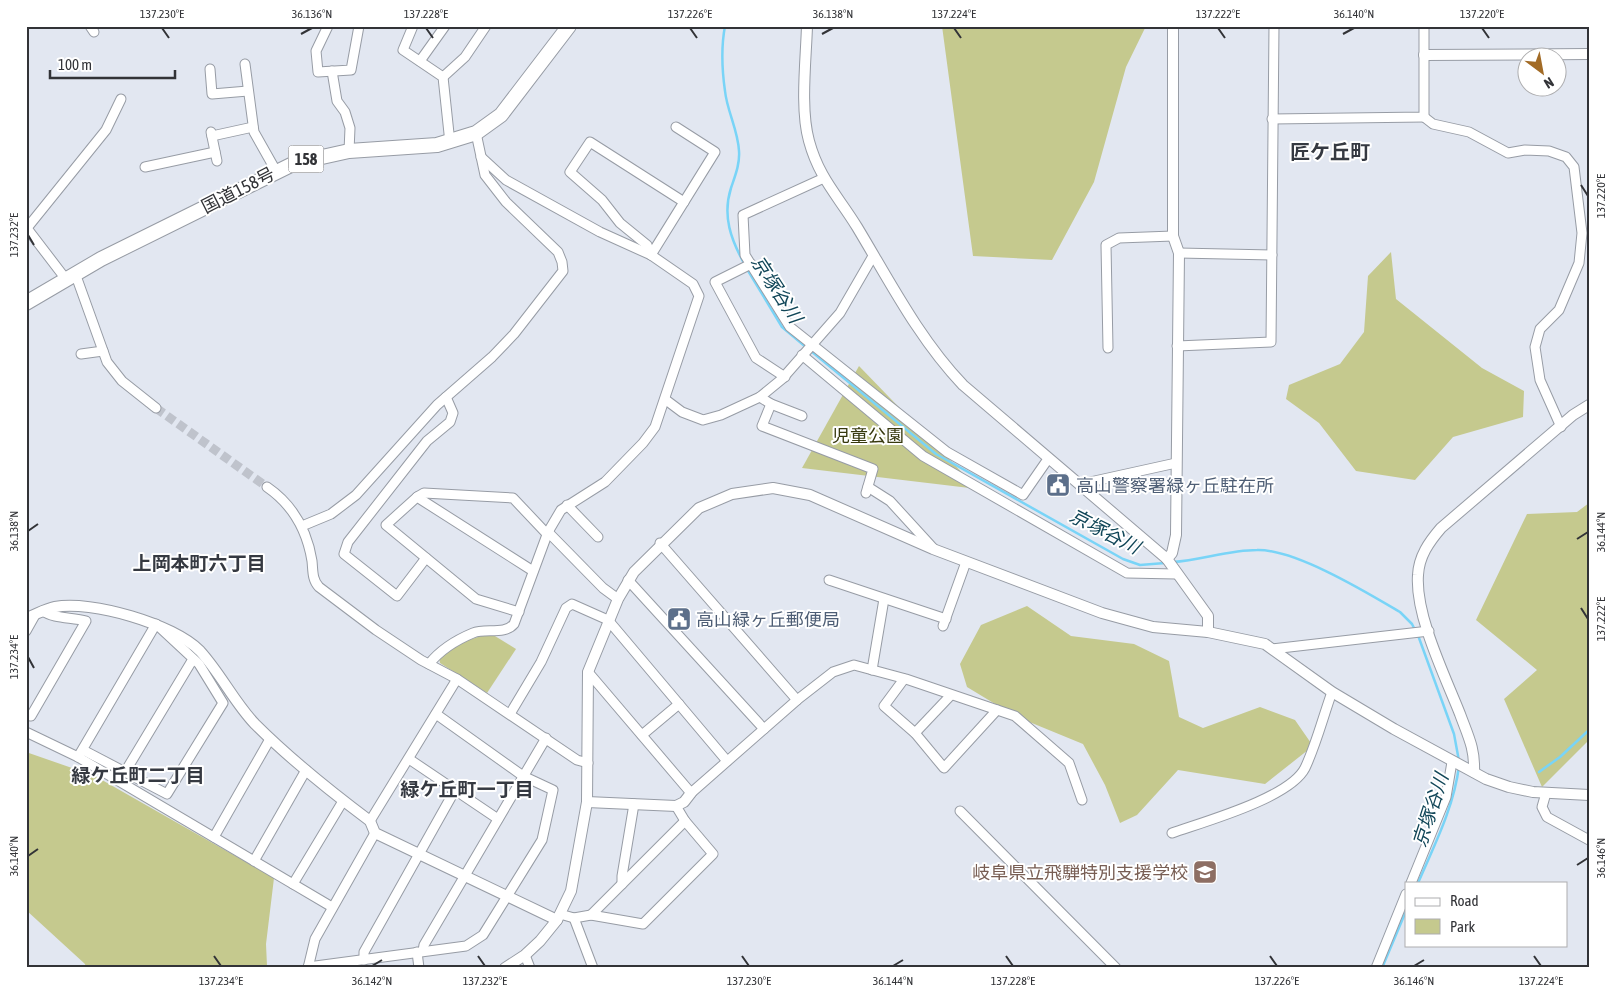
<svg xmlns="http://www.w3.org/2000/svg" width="1615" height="994" viewBox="0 0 1615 994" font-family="'Asap Condensed','Noto Sans JP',sans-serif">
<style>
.green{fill:#c5c98e}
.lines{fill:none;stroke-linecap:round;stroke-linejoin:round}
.stream{stroke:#79d4f7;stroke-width:2.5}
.minor-tunnel{stroke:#bfc3cc;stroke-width:9;stroke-dasharray:9 4.5;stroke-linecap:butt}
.minor-casing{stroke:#979ca5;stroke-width:11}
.tertiary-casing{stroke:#979ca5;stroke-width:12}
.trunk-casing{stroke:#979ca5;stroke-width:16}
.minor{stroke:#fff;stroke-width:9}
.tertiary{stroke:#fff;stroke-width:10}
.trunk{stroke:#fff;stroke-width:14}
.ticks{fill:none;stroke:#323337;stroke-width:2}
.labels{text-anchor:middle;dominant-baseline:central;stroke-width:4;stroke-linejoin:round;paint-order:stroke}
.shield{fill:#fff;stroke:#707073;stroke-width:1}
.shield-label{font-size:16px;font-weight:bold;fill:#323337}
.street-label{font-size:18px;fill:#323337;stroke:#fff}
.park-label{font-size:18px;fill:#37390e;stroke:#fff}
.service-label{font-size:18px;fill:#4e5e75;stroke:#fff;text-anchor:start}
.education-label{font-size:18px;fill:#785e54;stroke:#fff;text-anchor:end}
.water-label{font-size:19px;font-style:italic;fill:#114658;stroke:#fff}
.neighbourhood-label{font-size:19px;font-weight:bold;fill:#353941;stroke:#fff}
.quarter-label{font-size:20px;font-weight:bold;fill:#353941;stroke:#fff}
.neatline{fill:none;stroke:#323337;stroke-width:2}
.ticks-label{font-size:12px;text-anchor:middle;fill:#323337}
</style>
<rect width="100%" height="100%" fill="#e2e7f1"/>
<g class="green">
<path d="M 942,26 L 1146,26 L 1126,67 L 1094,182 L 1052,260 L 973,256 Z"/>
<path d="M 1391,252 L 1396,299 L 1482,368 L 1524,391 L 1523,417 L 1453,437 L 1415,480 L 1356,471 L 1319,423 L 1286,399 L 1289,385 L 1340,364 L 1364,332 L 1368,276 Z"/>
<path d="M 859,366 L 978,489 L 802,468 Z"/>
<path d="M 1589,503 L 1589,740 L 1542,787 L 1504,699 L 1537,670 L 1476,620 L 1527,514 L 1577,512 Z"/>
<path d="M 1027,606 L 1071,636 L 1134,644 L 1169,661 L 1179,717 L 1203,728 L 1260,707 L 1295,720 L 1313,746 L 1265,784 L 1178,770 L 1137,815 L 1120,823 L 1105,785 L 1083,744 L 1015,716 L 967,687 L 960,664 L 981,625 Z"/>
<path d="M 490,633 L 516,649 L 487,693 L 440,663 L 439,657 L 466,641 Z"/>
<path d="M 26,752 L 95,776 L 274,878 L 266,944 L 267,966 L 265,968 L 86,968 L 85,964 L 26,910 Z"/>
</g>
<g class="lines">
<g class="stream">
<path d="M 725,26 C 721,47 722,70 725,91 C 727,111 738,130 739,151 C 740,164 735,176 731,188 C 722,216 731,240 745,265"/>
<path d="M 747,269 L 782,327 L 807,348"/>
<path d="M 811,351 L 936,454 L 1123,559 L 1140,565 L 1165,563"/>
<path d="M 1173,562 C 1201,560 1229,550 1257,550 C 1295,549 1366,592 1400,612 L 1412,624 L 1419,638 L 1454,734 L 1459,761"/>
<path d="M 1539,772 L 1560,757 L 1589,730"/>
<path d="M 1418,883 C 1434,846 1454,807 1459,766"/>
<path d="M 1382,968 L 1406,911"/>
</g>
<path class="minor-tunnel" d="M 156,408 L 267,487"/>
<defs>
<g id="minor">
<path d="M 90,26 L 94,32"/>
<path d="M 328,26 L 316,51 L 318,72 L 351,70 L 359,26"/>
<path d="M 413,26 L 403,50 L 443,77 L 450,143"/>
<path d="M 420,61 L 445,26"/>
<path d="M 245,64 L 254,132 L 276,171"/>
<path d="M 210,69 L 212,94 L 248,91"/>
<path d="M 332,71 L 337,101 L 345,112 L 350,128 L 349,151"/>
<path d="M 443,77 L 465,57 L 486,26"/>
<path d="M 1424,117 L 1433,124 L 1469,132 L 1508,153 L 1525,150 L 1549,151 L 1566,157 L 1574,167 L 1582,233 L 1579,263 L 1559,310 L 1540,329 L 1535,347 L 1540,380 L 1561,427"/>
<path d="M 1272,119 L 1424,117 L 1424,26"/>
<path d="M 211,132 L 217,161"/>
<path d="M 212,136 L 253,127"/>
<path d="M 145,167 L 215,152"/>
<path d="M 824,178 L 743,215 L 745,255 L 790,327 L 947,452 L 1023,495 L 1048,459"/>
<path d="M 26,227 L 65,278"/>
<path d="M 27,228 L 106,130 L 121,99"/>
<path d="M 1179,253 L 1272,255"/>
<path d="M 651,255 L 647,245 L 620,223 L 602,200 L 570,172 L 590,142 L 684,202"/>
<path d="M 651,255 L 715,152 L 676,127"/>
<path d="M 751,264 L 715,282 L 756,358 L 785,377"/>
<path d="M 75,273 L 107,362 L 122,381 L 156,408"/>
<path d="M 1177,346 L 1271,342 L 1274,26"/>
<path d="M 1108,348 L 1106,245 L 1119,238 L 1173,236"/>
<path d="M 81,354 L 103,351"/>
<path d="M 802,355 L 923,456 L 1127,573 L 1176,574"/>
<path d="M 760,397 L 771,404 L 762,426 L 873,469 L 866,493"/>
<path d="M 666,400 L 682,412 L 703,420 L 721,415 L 760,397 L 782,379 L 840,313 L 873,256"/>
<path d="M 771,404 L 802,416"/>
<path d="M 267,487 C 293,505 307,530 312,561 C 313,570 312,580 319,587 L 376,630 L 421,660 L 457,679 L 577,760 L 588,763"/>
<path d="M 868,487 L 890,501 L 933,548"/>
<path d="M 1083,489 L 1090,482 L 1176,463"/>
<path d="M 417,497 L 424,493 L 513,498 L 547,534"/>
<path d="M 567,505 L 598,537"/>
<path d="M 302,526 L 331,514 L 356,495 L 437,405 L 492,357 L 514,334 L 563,271 L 562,262 L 558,252 L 506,202 L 485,175 L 476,133"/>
<path d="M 548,532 L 603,588 L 618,599"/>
<path d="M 660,543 L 797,700"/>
<path d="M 426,558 L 397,596 L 344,554 L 348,542 L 427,441 L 450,422 L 453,413 L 446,397"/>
<path d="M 628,580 L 764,729"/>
<path d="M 829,580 L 946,619"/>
<path d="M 519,612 L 476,599 L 386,525 L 417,497 L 533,571"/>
<path d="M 943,626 L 966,562"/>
<path d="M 26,631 L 35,615"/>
<path d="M 1272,649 L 1429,631"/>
<path d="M 429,664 C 441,649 456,640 473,633 C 485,628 505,635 514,624 L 548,532 L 561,510 L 605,482 L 643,443 L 655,427 L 699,296 L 693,284 L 651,255 L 600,232 L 506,180 L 481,157"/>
<path d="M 872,670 L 884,599"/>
<path d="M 588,672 L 691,793 L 797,700 L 833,672 L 854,665 L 906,679 L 1015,716 L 1069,763 L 1082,800"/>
<path d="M 904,679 L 884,706 L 915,733 L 944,768 L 997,710"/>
<path d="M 510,714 L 541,662 L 566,608 L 572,604 L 608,620 L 727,761"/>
<path d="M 26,715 L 31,716 L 86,621 C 73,617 54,619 43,611"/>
<path d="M 26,732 L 78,757 L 332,907"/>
<path d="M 915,733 L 951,695"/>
<path d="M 642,735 L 679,704"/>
<path d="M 78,757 L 156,624 L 199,664 L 223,703 L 167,794 L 83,750"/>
<path d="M 409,759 L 498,819"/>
<path d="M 125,772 L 193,659"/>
<path d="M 1546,793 L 1542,807 L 1547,817 L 1589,840"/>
<path d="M 960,811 L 1116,968"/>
<path d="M 370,821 L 457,679"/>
<path d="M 1172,833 C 1203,822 1290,798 1305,768 C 1316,745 1323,717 1332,692"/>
<path d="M 214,837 L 270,739"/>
<path d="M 254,861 L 306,770"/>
<path d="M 1411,883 L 1446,797 L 1452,762"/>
<path d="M 293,884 L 343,801"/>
<path d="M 622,884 L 622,876 L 634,804"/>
<path d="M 560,914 L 574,918 L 591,915 L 643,924 L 713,854 L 685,821 L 676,806"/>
<path d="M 591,915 L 685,821"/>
<path d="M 574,918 L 593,968"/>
<path d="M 423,951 L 424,945 L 546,738"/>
<path d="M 417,952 L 419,968"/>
<path d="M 525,955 L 530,968"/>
<path d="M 364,960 L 364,952 L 455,790"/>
<path d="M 308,967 L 466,946 L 483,935 L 542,840 L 553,790 L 523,776 L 436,714"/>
<path d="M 308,968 L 315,939 L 375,833"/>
<path d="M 1376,968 L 1406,894"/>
</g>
<g id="tertiary">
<path d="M 807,26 C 806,60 800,109 809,141 C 819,178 838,196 857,227 C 889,280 919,339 963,385 L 1167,559"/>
<path d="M 1173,26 L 1173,236 L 1179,253 L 1176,535 L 1172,553 L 1167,559 L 1208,616 L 1208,632"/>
<path d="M 1424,55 L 1589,54"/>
<path d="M 26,618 C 35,615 45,609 55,607 C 91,600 174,624 200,651 C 221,674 234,702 255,724 C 290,759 330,791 370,821 L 375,833 L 557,920"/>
<path d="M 1474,772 C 1475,748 1468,736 1460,714 C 1445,676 1415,615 1418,575 C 1419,556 1429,542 1441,528 L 1573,415 L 1589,405"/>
<path d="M 587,802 L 676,806 L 684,802 L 691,793"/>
<path d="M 505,968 L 525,955 L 540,941 L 557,920 L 571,891 L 587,802 L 588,672 L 618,599 L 634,572 L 699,508 L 732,494 L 773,488 L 810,495 L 933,549 L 1102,613 L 1153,627 L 1208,632 L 1265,644 L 1332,692 L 1394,729 L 1486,779 L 1509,787 L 1533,792 L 1589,795"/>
</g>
<path id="trunk" d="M 26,303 L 101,259 L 295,163 L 349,151 L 437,145 L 476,133 L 501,115 L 569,26"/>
</defs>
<use href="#minor" class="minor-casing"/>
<use href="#tertiary" class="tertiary-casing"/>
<use href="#trunk" class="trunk-casing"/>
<use href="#minor" class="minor"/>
<use href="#tertiary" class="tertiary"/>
<use href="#trunk" class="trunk"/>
</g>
<path class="ticks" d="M 162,28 L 169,38M 426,28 L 433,38M 690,28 L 697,38M 954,28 L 961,38M 1218,28 L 1225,38M 1482,28 L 1489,38M 301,34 L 312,28M 822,34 L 833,28M 1343,34 L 1354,28M 1581,185 L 1588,196M 28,235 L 34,245M 28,531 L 38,524M 1577,539 L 1588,532M 1581,608 L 1588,619M 28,657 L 34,668M 28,856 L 38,849M 1577,865 L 1588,858M 214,956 L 221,966M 478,956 L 485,966M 742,956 L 749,966M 1006,956 L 1013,966M 1270,956 L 1277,966M 1534,956 L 1541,966M 372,966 L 382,960M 893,966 L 903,960M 1414,966 L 1424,960"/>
<defs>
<symbol id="civic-square" viewBox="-11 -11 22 22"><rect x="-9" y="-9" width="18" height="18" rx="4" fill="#5c6f8a" stroke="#fff"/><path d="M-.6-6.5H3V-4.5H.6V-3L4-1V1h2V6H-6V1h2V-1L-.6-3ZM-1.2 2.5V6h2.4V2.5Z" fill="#fff"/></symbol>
<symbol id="school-square" viewBox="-11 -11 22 22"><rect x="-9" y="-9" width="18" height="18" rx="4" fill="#8d6e63" stroke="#fff"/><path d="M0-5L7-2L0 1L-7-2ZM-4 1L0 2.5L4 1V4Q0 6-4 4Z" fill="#fff"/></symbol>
</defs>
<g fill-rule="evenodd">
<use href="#civic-square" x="1044" y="471" width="28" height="28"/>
<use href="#civic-square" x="665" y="605" width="28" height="28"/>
<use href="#school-square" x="1191" y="858" width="28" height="28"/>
</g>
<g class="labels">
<rect class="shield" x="288.5" y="145.5" width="35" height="27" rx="4"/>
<g class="shield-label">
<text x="306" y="159">158</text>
</g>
<g class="street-label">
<text transform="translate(238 190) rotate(-27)">国道158号</text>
</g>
<g class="park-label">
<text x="868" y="435">児童公園</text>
</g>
<g class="service-label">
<text x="1076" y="485">高山警察署緑ヶ丘駐在所</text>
<text x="696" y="619">高山緑ヶ丘郵便局</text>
</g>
<g class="education-label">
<text x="1188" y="872">岐阜県立飛騨特別支援学校</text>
</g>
<g class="water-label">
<text transform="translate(777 289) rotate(57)">京塚谷川</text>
<text transform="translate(1105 531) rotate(27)">京塚谷川</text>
<text transform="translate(1430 810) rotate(-72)">京塚谷川</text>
</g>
<g class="neighbourhood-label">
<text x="199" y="563">上岡本町六丁目</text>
<text x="138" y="775">緑ケ丘町二丁目</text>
<text x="467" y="789">緑ケ丘町一丁目</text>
</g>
<g class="quarter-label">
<text x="1330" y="151">匠ケ丘町</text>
</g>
</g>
<rect width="1615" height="994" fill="none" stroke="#ffffff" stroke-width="55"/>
<rect x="1405" y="882" width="162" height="65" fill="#ffffff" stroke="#adadaf"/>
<rect x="1415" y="898" width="25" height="8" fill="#ffffff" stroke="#adadaf"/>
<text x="1450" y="906" font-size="15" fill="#323337">Road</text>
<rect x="1415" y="919" width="25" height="15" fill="#c5c98e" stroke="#adadaf"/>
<text x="1450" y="932" font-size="15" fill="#323337">Park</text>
<g transform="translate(1542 72) rotate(148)"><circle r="24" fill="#ffffff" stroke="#adadaf"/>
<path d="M0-4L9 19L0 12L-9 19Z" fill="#a26b26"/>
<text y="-8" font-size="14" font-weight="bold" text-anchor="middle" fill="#323337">N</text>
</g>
<path d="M50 70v8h125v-8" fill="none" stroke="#323337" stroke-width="2.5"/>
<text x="58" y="70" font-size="15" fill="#323337" stroke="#ffffff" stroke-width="4" paint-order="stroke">100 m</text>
<rect x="28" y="28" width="1560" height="938" class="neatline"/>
<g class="ticks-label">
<text x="162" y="18">137.230°E</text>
<text x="312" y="18">36.136°N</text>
<text x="426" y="18">137.228°E</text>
<text x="690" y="18">137.226°E</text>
<text x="833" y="18">36.138°N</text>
<text x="954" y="18">137.224°E</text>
<text x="1218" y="18">137.222°E</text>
<text x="1354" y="18">36.140°N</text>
<text x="1482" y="18">137.220°E</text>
<text transform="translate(1601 196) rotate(-90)" y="4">137.220°E</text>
<text transform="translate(14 235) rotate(-90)" y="4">137.232°E</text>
<text transform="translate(14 531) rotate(-90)" y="4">36.138°N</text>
<text transform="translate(1601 532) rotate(-90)" y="4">36.144°N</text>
<text transform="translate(1601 619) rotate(-90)" y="4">137.222°E</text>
<text transform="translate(14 657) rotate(-90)" y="4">137.234°E</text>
<text transform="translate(14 856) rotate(-90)" y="4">36.140°N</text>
<text transform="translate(1601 858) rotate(-90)" y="4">36.146°N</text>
<text x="221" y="985">137.234°E</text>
<text x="372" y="985">36.142°N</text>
<text x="485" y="985">137.232°E</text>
<text x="749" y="985">137.230°E</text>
<text x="893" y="985">36.144°N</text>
<text x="1013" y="985">137.228°E</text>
<text x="1277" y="985">137.226°E</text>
<text x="1414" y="985">36.146°N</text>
<text x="1541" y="985">137.224°E</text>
</g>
</svg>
